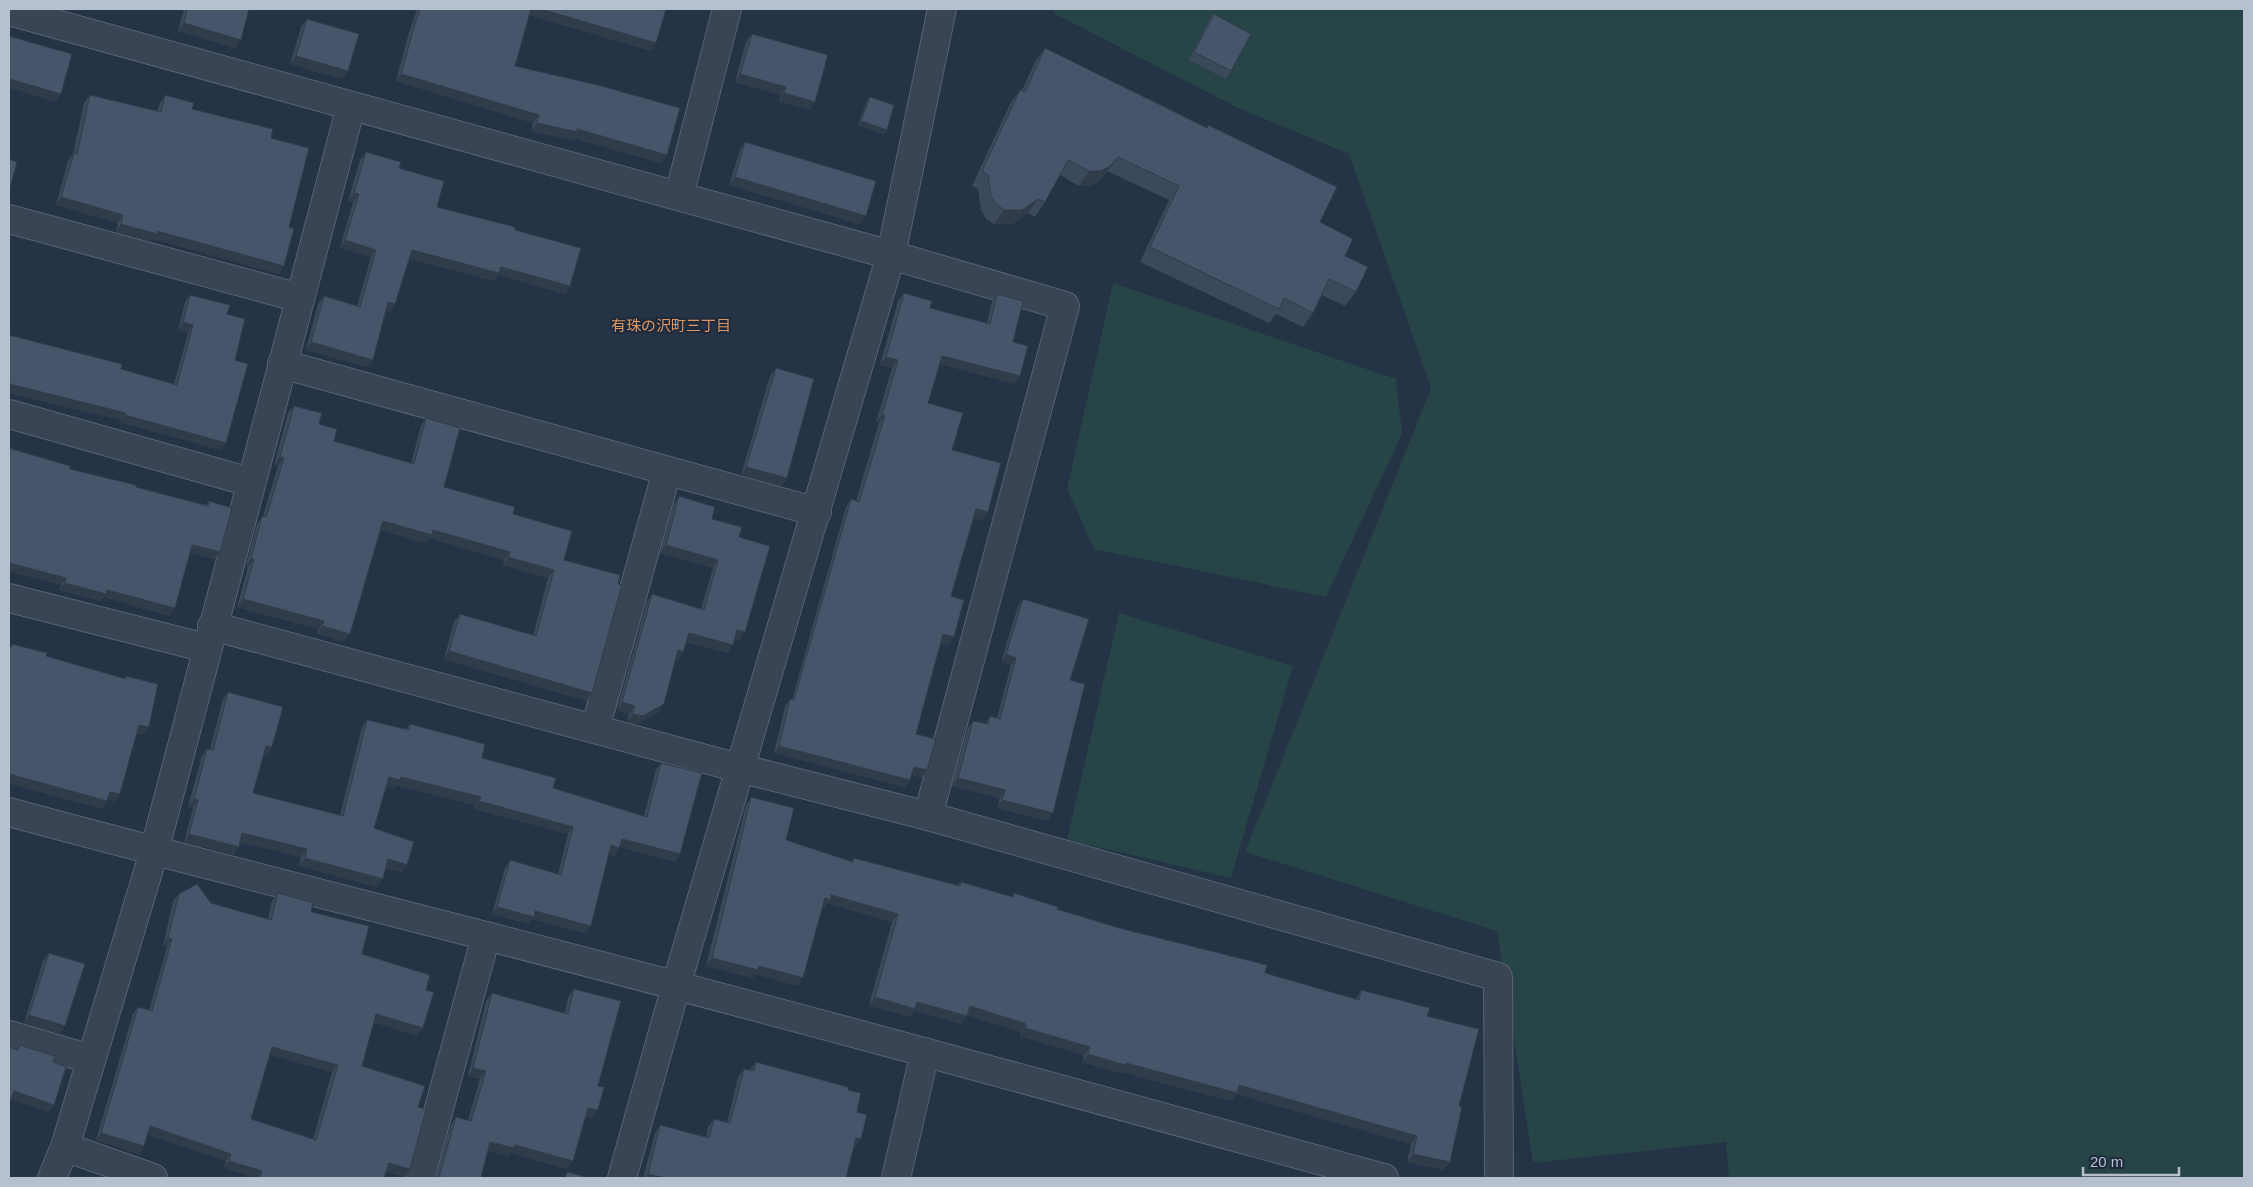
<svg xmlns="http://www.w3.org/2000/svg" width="2253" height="1187" viewBox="0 0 2253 1187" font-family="Arial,'Noto Sans JP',sans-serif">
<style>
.green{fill:#274447}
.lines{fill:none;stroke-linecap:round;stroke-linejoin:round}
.minor-casing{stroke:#586372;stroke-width:30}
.minor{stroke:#394555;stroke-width:28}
.wall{fill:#3c495b;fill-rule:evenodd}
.shaded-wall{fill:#313c4a}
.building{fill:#46556a;stroke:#313c4a;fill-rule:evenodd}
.labels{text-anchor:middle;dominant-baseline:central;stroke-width:4;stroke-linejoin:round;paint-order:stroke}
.neighbourhood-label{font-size:15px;fill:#e1955f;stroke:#1e2a3b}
</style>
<rect width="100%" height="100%" fill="#243346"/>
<g class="green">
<path d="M 1053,9 L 2244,9 L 2244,1178 L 1729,1178 L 1726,1142 L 1533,1163 L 1497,931 L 1245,852 L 1431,388 L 1349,154 L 1238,108 L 1055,14 Z"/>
<path d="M 1113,283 L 1396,379 L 1402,434 L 1326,597 L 1094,549 L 1067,489 Z"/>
<path d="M 1119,613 L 1293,666 L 1231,878 L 1067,840 Z"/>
</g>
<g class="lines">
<defs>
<g id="minor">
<path d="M 9,11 L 891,255 L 1065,306 L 928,816"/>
<path d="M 679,196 L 727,9"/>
<path d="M 9,219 L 300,298"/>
<path d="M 282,364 L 817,512"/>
<path d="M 9,414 L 250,482"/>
<path d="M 9,598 L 206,648"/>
<path d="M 212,626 L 739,768 L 928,816 L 1498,977 L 1499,1178"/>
<path d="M 595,729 L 667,471"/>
<path d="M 9,812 C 167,855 327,895 486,936 C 786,1013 1085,1096 1384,1178"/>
<path d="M 9,1035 L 90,1059"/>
<path d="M 65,1147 L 153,1178"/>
<path d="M 52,1178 L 65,1147 L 154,852 L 351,106"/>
<path d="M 420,1178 L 486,936"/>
<path d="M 622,1178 L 676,986 L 891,255 L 942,9"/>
<path d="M 896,1178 L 925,1052"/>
</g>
</defs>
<use href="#minor" class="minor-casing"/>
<use href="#minor" class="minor"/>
</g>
<g class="wall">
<path d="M 184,9 L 249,9 L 235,48 L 178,31 Z"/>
<path d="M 417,9 L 666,9 L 656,43 L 651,51 L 529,15 L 515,66 L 661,163 L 573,138 L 571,140 L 532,131 L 533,123 L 396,81 L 409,32 Z"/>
<path d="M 1214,14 L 1231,71 L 1226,79 L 1189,60 L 1208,22 Z"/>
<path d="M 307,19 L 342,79 L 290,64 L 301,27 Z"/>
<path d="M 752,34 L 815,102 L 810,110 L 779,101 L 781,95 L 735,82 L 746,42 Z"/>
<path d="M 1045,48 L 1206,128 L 1208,125 L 1320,222 L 1345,256 L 1356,292 L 1345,306 L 1322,295 L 1313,313 L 1303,327 L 1276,314 L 1269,323 L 1140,262 L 1169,200 L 1107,171 L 1099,182 L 1089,186 L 1079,186 L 1060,175 L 1045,202 L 1035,217 L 1028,213 L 1012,224 L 994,224 L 986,219 L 981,210 L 978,189 L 972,186 L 1010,104 L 1020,90 L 1022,90 L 1035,62 Z"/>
<path d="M 90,95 L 157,111 L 160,103 L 165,95 L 192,109 L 271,138 L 289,227 L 279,274 L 153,239 L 151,241 L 116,232 L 118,223 L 56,205 L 68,161 L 73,154 L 84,103 Z"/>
<path d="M 870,97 L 887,130 L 884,134 L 858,125 L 867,101 Z"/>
<path d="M 745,142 L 860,224 L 729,185 L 740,150 Z"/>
<path d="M 366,152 L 399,168 L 437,207 L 515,230 L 570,286 L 565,294 L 498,275 L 494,281 L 409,258 L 395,304 L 390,312 L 386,311 L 373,360 L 367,367 L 306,350 L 318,304 L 324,296 L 357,306 L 371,257 L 340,248 L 353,202 L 348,201 L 360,160 Z"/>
<path d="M 904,293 L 930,308 L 987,323 L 992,302 L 997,294 L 1013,342 L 1015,384 L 940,364 L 928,403 L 952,450 L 983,520 L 973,518 L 951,596 L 949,645 L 941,643 L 916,734 L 927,770 L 922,778 L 912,775 L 910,780 L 905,787 L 774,753 L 785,707 L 790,699 L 792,700 L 846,507 L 851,499 L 856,501 L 879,423 L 876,422 L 892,368 L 880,365 L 898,301 Z"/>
<path d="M 190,295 L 227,314 L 235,360 L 221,450 L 120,422 L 121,420 L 9,393 L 9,335 L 121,369 L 174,384 L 188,333 L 178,330 L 185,302 Z"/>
<path d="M 776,368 L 782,486 L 741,475 L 770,376 Z"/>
<path d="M 294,406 L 319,424 L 334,441 L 411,463 L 421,426 L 426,418 L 444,487 L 513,514 L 564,560 L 592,693 L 587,701 L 444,659 L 454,622 L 460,614 L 533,636 L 548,578 L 503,565 L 504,560 L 429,538 L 426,543 L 380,530 L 344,641 L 317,634 L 318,629 L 237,607 L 248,567 L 246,566 L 257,524 L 263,516 L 278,466 L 274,465 L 288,413 Z"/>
<path d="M 70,469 L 136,487 L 206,505 L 209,501 L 220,552 L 215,559 L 190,553 L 175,608 L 170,616 L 104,597 L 101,601 L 59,590 L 61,585 Z"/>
<path d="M 679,496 L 712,519 L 739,537 L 739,640 L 735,639 L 728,653 L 686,642 L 678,660 L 676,659 L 659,712 L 637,724 L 627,722 L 629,714 L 617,710 L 647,602 L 652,594 L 701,609 L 713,568 L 660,553 L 674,504 Z"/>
<path d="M 1023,599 L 1070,680 L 1047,821 L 997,808 L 1000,798 L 952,786 L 968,728 L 973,721 L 985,724 L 990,716 L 997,718 L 1011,665 L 1001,662 L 1018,606 Z"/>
<path d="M 228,692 L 267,755 L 264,754 L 253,793 L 340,815 L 362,727 L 367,720 L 406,729 L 410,724 L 482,758 L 553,788 L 644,816 L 656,770 L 661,763 L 675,862 L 620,847 L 614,856 L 609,854 L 585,933 L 532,919 L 528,924 L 492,914 L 505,868 L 510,860 L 558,874 L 568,834 L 474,809 L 475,805 L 396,785 L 395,788 L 386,786 L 374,828 L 402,872 L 385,868 L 377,887 L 299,866 L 301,857 L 240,842 L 239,847 L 233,854 L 184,842 L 193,808 L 188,807 L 202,756 L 207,749 L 210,749 L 223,699 Z"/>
<path d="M 751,797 L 786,840 L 851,862 L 854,858 L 958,885 L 961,882 L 1012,897 L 1014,893 L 1057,909 L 1265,973 L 1356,999 L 1361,990 L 1427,1016 L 1459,1106 L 1444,1170 L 1407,1162 L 1411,1144 L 1236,1094 L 1231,1101 L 1121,1072 L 1120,1073 L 1082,1062 L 1084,1055 L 1020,1036 L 1021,1032 L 967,1015 L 961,1024 L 914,1010 L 910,1017 L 869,1005 L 892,922 L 827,903 L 824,908 L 822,907 L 798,986 L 755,974 L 753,978 L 706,966 L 746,805 Z"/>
<path d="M 278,893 L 311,912 L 362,954 L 426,990 L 417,1036 L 374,1022 L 362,1066 L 418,1107 L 405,1177 L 386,1171 L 384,1178 L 257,1178 L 224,1168 L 226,1161 L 147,1134 L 144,1146 L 139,1154 L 96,1140 L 133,1014 L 138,1007 L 149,1010 L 167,947 L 163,946 L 173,901 L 179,894 L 268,919 L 272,901 ZM 270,1055 L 332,1072 L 313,1139 L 251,1119 Z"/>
<path d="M 49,953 L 60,1034 L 24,1023 L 43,961 Z"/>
<path d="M 574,989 L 598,1086 L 592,1118 L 586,1116 L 567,1169 L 511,1153 L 508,1156 L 488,1151 L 481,1178 L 435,1178 L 451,1125 L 456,1117 L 468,1120 L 480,1079 L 468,1076 L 486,1001 L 492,993 L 564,1013 L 569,996 Z"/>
<path d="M 756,1062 L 848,1090 L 857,1112 L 856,1147 L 854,1147 L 846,1178 L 643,1178 L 655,1133 L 660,1125 L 706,1137 L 708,1127 L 714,1119 L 727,1123 L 738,1077 L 744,1069 L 750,1070 Z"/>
</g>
<g class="shaded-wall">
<path d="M 530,9 L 541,9 L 656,43 L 651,51 L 526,14 Z"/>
<path d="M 184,23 L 241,40 L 235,48 L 178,31 Z"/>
<path d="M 296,56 L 348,71 L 342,79 L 290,64 Z"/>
<path d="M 401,74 L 539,115 L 533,123 L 396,81 Z"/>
<path d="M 740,74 L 786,87 L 781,95 L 735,82 Z"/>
<path d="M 9,79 L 61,94 L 55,102 L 9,88 Z"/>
<path d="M 784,93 L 815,102 L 810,110 L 779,101 Z"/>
<path d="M 861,121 L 887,130 L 884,134 L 858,125 Z"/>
<path d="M 537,123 L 577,129 L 667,155 L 661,163 L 573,138 L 571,140 L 532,131 Z"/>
<path d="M 1118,157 L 1099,182 L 1089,186 L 1079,186 L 1089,171 Z"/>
<path d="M 735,177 L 866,216 L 860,224 L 729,185 Z"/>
<path d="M 354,193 L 359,194 L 353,202 L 348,201 Z"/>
<path d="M 61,197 L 123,215 L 118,223 L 56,205 Z"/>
<path d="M 1038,199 L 1028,213 L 1012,224 L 994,224 L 1004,210 Z"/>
<path d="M 121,224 L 157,231 L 284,266 L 279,274 L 153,239 L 151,241 L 116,232 Z"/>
<path d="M 345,240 L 376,250 L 371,257 L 340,248 Z"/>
<path d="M 412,250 L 501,267 L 570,286 L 565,294 L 498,275 L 494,281 L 406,258 Z"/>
<path d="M 388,302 L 395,304 L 390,312 L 383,310 Z"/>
<path d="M 183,322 L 193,325 L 188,333 L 178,330 Z"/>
<path d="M 311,342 L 373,360 L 367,367 L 306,350 Z"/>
<path d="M 942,356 L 1020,376 L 1015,384 L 937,363 Z"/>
<path d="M 886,357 L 898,360 L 892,368 L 880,365 Z"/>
<path d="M 9,384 L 126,413 L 121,420 L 9,393 Z"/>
<path d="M 125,415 L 226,443 L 221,450 L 120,422 Z"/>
<path d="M 882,415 L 885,416 L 879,423 L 876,422 Z"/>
<path d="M 280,457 L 284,458 L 278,466 L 274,465 Z"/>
<path d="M 746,467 L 787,478 L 782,486 L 741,475 Z"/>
<path d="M 976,509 L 988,512 L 983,520 L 970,517 Z"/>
<path d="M 383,521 L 433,530 L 510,552 L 504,560 L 429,538 L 426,543 L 377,529 Z"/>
<path d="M 192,545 L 220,552 L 215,559 L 187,552 Z"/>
<path d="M 666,545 L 718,560 L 713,568 L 660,553 Z"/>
<path d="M 508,557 L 554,570 L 548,578 L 503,565 Z"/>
<path d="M 251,559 L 254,559 L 248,567 L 246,566 Z"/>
<path d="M 9,563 L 66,578 L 61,585 L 9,572 Z"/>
<path d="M 65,583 L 107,590 L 175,608 L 170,616 L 104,597 L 101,601 L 59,590 Z"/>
<path d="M 243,599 L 324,621 L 318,629 L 237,607 Z"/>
<path d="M 322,626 L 350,634 L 344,641 L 317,634 Z"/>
<path d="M 737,630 L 745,632 L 739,640 L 731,638 Z"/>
<path d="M 689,633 L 733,645 L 728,653 L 683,641 Z"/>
<path d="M 943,634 L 954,637 L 949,645 L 938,642 Z"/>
<path d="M 678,650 L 683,652 L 678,660 L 673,658 Z"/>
<path d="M 449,651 L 592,693 L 587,701 L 444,659 Z"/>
<path d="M 1006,654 L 1016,658 L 1011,665 L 1001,662 Z"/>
<path d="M 622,702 L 635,706 L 629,714 L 617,710 Z"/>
<path d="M 664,704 L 659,712 L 637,724 L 627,722 L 632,714 Z"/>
<path d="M 139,725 L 149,727 L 143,735 L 133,733 Z"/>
<path d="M 266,746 L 272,747 L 267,755 L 260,753 Z"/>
<path d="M 779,746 L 910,780 L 905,787 L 774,753 Z"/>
<path d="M 914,767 L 927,770 L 922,778 L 908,774 Z"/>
<path d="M 9,774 L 107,801 L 102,809 L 9,784 Z"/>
<path d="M 389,777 L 401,777 L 481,797 L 475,805 L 396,785 L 395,788 L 383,785 Z"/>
<path d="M 958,778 L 1005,790 L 1000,798 L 952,786 Z"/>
<path d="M 110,792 L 120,794 L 115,802 L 104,799 Z"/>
<path d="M 194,799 L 198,800 L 193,808 L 188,807 Z"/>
<path d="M 1002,800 L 1053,813 L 1047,821 L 997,808 Z"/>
<path d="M 479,801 L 573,827 L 568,834 L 474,809 Z"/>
<path d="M 242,833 L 307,849 L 301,857 L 236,841 Z"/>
<path d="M 189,834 L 239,847 L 233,854 L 184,842 Z"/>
<path d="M 622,839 L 680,854 L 675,862 L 617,846 Z"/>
<path d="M 611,845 L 619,848 L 614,856 L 606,853 Z"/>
<path d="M 305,858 L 383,879 L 377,887 L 299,866 Z"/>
<path d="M 388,859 L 407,865 L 402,872 L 382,867 Z"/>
<path d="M 831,895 L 898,914 L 892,922 L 827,903 L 824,908 L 819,906 L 825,898 Z"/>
<path d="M 497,907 L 535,911 L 591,926 L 585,933 L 532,919 L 528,924 L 492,914 Z"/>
<path d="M 168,938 L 172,939 L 167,947 L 163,946 Z"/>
<path d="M 712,958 L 759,966 L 803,978 L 798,986 L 755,974 L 753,978 L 706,966 Z"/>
<path d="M 875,997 L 917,1002 L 967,1016 L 961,1024 L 914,1010 L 910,1017 L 869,1005 Z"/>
<path d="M 970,1006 L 1026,1024 L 1021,1032 L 964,1014 Z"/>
<path d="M 376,1014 L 423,1028 L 417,1036 L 371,1022 Z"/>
<path d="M 29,1015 L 65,1026 L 60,1034 L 24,1023 Z"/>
<path d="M 1025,1028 L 1090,1047 L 1084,1055 L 1020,1036 Z"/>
<path d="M 272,1047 L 338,1065 L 332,1072 L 267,1054 Z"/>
<path d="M 1088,1054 L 1126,1063 L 1239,1085 L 1417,1136 L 1411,1144 L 1236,1094 L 1231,1101 L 1121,1072 L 1120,1073 L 1082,1062 Z"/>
<path d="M 473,1068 L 486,1071 L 480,1079 L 468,1076 Z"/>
<path d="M 14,1091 L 54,1105 L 48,1112 L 9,1099 Z"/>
<path d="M 588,1108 L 598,1110 L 592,1118 L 583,1116 Z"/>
<path d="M 150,1126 L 231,1154 L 226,1161 L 145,1134 Z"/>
<path d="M 101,1133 L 144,1146 L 139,1154 L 96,1140 Z"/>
<path d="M 856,1138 L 861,1139 L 856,1147 L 850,1146 Z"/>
<path d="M 490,1142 L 515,1145 L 573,1161 L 567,1169 L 511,1153 L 508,1156 L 484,1150 Z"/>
<path d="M 1413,1154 L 1450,1162 L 1444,1170 L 1407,1162 Z"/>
<path d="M 229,1161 L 262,1171 L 257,1178 L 224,1168 Z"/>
<path d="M 389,1163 L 410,1169 L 405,1177 L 383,1171 Z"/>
<path d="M 648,1174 L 666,1178 L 645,1178 Z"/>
</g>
<g class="building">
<path d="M 187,9 L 249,9 L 241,40 L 184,23 Z"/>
<path d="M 420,9 L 531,9 L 515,66 L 598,85 L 680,108 L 667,155 L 577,129 L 577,132 L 537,123 L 539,115 L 401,74 L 415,24 Z"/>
<path d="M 541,9 L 666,9 L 656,43 Z"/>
<path d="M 1214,14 L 1251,34 L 1231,71 L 1194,52 Z"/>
<path d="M 307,19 L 359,34 L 348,71 L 296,56 Z"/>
<path d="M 752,34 L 828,55 L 815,102 L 784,93 L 786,87 L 740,74 Z"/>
<path d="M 9,36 L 72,54 L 61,94 L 9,79 Z"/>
<path d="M 1045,48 L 1207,128 L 1208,125 L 1337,187 L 1320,222 L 1353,239 L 1345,256 L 1368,267 L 1356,292 L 1329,279 L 1313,313 L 1284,298 L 1279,309 L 1150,247 L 1179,186 L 1118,157 L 1109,167 L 1100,171 L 1089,171 L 1068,160 L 1045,202 L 1038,199 L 1022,210 L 1004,210 L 996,204 L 991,196 L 988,175 L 982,171 L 1020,90 L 1025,92 Z"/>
<path d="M 90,95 L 161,112 L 165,95 L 194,103 L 192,109 L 273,129 L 271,138 L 309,148 L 289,227 L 294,229 L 284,266 L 157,231 L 157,234 L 121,224 L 123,215 L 61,197 L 74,153 L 77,154 Z"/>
<path d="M 870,97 L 894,105 L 887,130 L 861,121 Z"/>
<path d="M 745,142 L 876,181 L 866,216 L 735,177 Z"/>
<path d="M 366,152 L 401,162 L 399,168 L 444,181 L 437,207 L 515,227 L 515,230 L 581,248 L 570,286 L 501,267 L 499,273 L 412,250 L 395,304 L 388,302 L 373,360 L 311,342 L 324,296 L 360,307 L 376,250 L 345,240 L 359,194 L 354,193 Z"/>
<path d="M 9,159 L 17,162 L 9,192 Z"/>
<path d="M 904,293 L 932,301 L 930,308 L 990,324 L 997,294 L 1023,301 L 1013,342 L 1028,346 L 1020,376 L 942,356 L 928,403 L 963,413 L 952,450 L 1001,463 L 988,512 L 976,509 L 951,596 L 964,600 L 954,637 L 943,634 L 916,734 L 936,739 L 927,770 L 914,767 L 910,780 L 779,746 L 790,699 L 794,700 L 851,499 L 859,502 L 885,416 L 882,415 L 898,360 L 886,357 Z"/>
<path d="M 190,295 L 230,305 L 227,314 L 245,319 L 235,360 L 248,364 L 226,443 L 125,415 L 126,413 L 9,384 L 9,335 L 122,364 L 121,369 L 177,385 L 193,325 L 183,322 Z"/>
<path d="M 776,368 L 814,379 L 787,478 L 746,467 Z"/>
<path d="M 294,406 L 322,413 L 319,424 L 337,429 L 334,441 L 414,464 L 426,418 L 460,428 L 444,487 L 515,507 L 513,514 L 572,531 L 564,560 L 620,575 L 618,584 L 622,585 L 592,693 L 449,651 L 460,614 L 536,636 L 554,570 L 508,557 L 510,552 L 433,530 L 432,535 L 383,521 L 350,634 L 322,626 L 324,621 L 243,599 L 254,559 L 251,559 L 262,516 L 266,517 L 284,458 L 280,457 Z"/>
<path d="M 9,448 L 70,466 L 70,469 L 136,485 L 136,487 L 208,506 L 209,501 L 232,508 L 220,552 L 192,545 L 175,608 L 107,590 L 106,594 L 65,583 L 66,578 L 9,563 Z"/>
<path d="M 679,496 L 715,507 L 712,519 L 742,527 L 739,537 L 770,546 L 745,632 L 737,630 L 733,645 L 689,633 L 683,652 L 678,650 L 664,704 L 643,716 L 632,714 L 635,706 L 622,702 L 652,594 L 704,610 L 718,560 L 666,545 Z"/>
<path d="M 1023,599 L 1089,619 L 1070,680 L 1085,684 L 1053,813 L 1002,800 L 1005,790 L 958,778 L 973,721 L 988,724 L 990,716 L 1000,719 L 1016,658 L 1006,654 Z"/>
<path d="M 12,644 L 47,653 L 46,656 L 126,679 L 126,676 L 158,684 L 149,727 L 139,725 L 120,794 L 110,792 L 107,801 L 9,774 L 9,646 L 12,647 Z"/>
<path d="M 228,692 L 283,707 L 272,747 L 266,746 L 253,793 L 343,816 L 367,720 L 409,730 L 410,724 L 485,744 L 482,758 L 556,778 L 553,788 L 647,817 L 661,763 L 702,773 L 680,854 L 622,839 L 619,848 L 611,845 L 591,926 L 535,911 L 534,917 L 497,907 L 510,860 L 561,875 L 573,827 L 479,801 L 481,797 L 401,777 L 400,780 L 389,777 L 374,828 L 414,842 L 407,865 L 388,859 L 383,879 L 305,858 L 307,849 L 242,833 L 239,847 L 189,834 L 198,800 L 194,799 L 207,749 L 213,750 Z"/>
<path d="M 751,797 L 794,808 L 786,840 L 853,862 L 854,858 L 960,886 L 961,882 L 1013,897 L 1014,893 L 1058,907 L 1057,909 L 1119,928 L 1267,965 L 1265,973 L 1359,1000 L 1361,990 L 1430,1008 L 1427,1016 L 1479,1029 L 1459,1106 L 1462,1107 L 1450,1162 L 1413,1154 L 1417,1136 L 1239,1085 L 1237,1093 L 1126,1063 L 1125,1065 L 1088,1054 L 1090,1047 L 1025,1028 L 1026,1024 L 970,1006 L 967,1016 L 917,1002 L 915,1009 L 875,997 L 898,914 L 831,895 L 830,900 L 825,898 L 803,978 L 759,966 L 758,970 L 712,958 Z"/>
<path d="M 197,884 L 211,903 L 271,920 L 278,893 L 313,903 L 311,912 L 369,926 L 362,954 L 430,975 L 426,990 L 434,992 L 423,1028 L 376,1014 L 362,1066 L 425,1086 L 418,1107 L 426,1109 L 410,1169 L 389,1163 L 384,1178 L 260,1178 L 262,1171 L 229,1161 L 231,1154 L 150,1126 L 144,1146 L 101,1133 L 138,1007 L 152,1011 L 172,939 L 168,938 L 179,894 ZM 272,1047 L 338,1065 L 316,1140 L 251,1119 Z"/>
<path d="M 49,953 L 85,964 L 65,1026 L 29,1015 Z"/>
<path d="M 574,989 L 621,1001 L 598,1086 L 604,1087 L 598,1110 L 588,1108 L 573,1161 L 515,1145 L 514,1148 L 490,1142 L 481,1178 L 444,1178 L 439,1177 L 456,1117 L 471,1121 L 486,1071 L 473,1068 L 492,993 L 568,1014 Z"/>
<path d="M 20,1045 L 55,1056 L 53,1062 L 66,1067 L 54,1105 L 14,1091 L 9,1104 L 9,1047 L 18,1050 Z"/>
<path d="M 756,1062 L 848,1087 L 848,1090 L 861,1093 L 857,1112 L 867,1115 L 861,1139 L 856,1138 L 846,1178 L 666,1178 L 648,1174 L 660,1125 L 709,1138 L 714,1119 L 730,1123 L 744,1069 L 754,1071 Z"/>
<path d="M 567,1172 L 590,1178 L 565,1178 Z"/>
</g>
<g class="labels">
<g class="neighbourhood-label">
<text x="671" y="325">有珠の沢町三丁目</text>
</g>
</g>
<rect width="2253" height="1187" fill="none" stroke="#b7c0ce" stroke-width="20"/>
<path d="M2083 1167v8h96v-8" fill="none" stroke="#b7c0ce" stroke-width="2.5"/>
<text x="2090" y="1167" font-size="15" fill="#b7c0ce" stroke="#1e2a3b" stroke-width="4" paint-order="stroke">20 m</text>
</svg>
